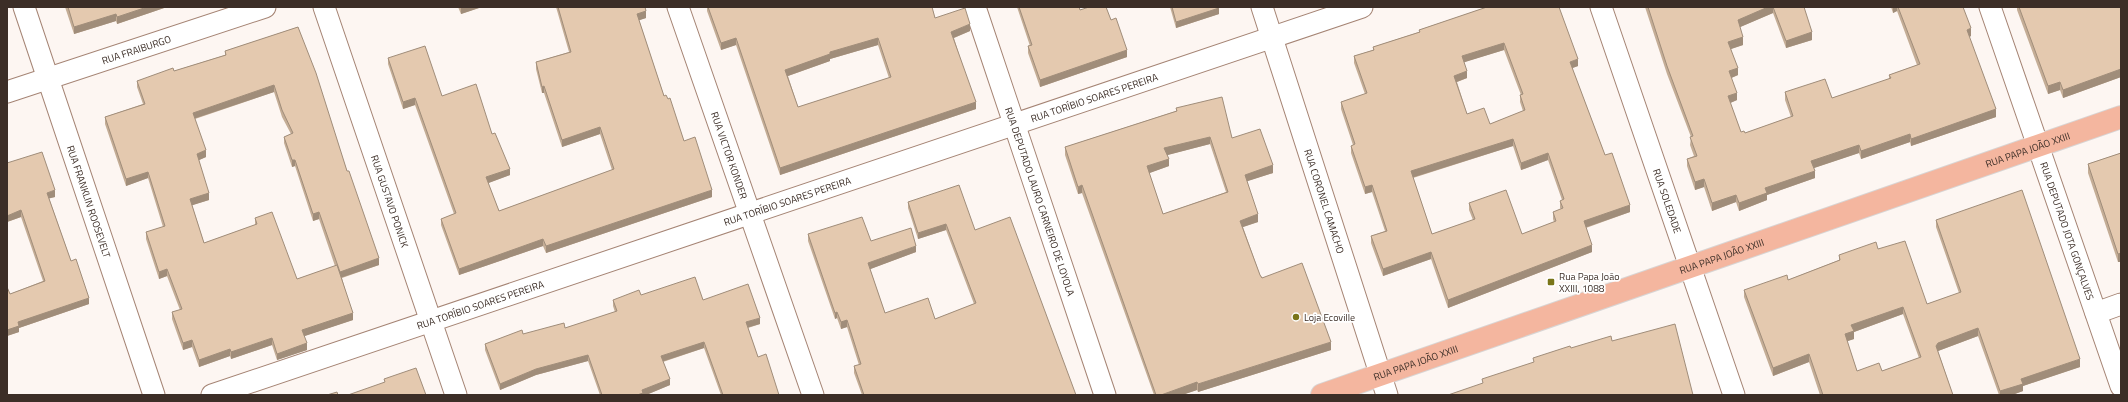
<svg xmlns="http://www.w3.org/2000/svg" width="2128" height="402" viewBox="0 0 2128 402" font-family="'Titillium Web',sans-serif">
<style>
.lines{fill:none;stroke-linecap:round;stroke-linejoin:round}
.minor-casing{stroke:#a58474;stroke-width:23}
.primary-casing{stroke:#d8d5d4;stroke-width:24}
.minor{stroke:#fff;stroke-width:21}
.primary{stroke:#f4b69f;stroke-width:22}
.wall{fill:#c4ad96;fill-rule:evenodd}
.shaded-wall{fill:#a08d7a}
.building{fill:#e4c9af;stroke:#a08d7a;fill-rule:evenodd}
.poi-dot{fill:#7a7519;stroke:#fff;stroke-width:1.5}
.labels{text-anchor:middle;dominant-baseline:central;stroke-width:3.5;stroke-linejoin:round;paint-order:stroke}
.street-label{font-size:10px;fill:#3c2e27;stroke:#fff}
.poi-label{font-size:10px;fill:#3c2e27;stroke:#fff;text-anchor:start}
</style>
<rect width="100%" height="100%" fill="#fdf6f2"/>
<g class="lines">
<defs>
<g id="minor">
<path id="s1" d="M 24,7 L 154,395"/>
<path id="s2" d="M 324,7 L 456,395"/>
<path id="s3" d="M 678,7 L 813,395"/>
<path id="s4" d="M 975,7 L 1105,395"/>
<path id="s5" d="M 1262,7 L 1387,395"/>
<path id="s6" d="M 1601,7 L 1734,395"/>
<path id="s7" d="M 1990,7 L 2121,386"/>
<path id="s8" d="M 7,92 L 265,7"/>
<path d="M 2096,313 L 2121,304"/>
<path id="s9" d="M 212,395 L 1362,7"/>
</g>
<g id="primary">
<path id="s10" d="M 1322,395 L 2121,117"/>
</g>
</defs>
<use href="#minor" class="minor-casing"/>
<use href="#primary" class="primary-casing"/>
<use href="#minor" class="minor"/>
<use href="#primary" class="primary"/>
</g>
<g class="wall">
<path d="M 65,7 L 167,7 L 117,24 L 116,21 L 74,34 Z"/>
<path d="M 458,7 L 482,7 L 461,14 Z"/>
<path d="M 556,7 L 645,7 L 646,18 L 639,20 L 664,96 L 684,141 L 712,197 L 546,253 L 543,246 L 459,275 L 441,225 L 441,219 L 454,214 L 415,105 L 403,109 L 388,64 L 388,58 L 442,96 L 492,134 L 510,175 L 488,183 L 499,211 L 612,170 L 600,134 L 562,147 L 544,93 L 542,93 L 536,69 L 536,62 L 569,52 Z"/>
<path d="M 707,7 L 932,7 L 935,18 L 970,31 L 954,38 L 976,109 L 780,175 L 736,45 L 721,50 L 707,11 ZM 878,45 L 889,78 L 798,107 L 788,76 L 830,61 L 830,59 Z"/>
<path d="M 1017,7 L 1079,7 L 1080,10 L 1111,20 L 1127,57 L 1040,87 L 1028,53 L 1028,46 L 1030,46 Z"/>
<path d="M 1170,7 L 1219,7 L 1219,14 L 1176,28 Z"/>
<path d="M 1487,7 L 1578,66 L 1572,68 L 1605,155 L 1630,212 L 1586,228 L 1592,252 L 1448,308 L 1431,259 L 1383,276 L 1371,243 L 1371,236 L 1385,231 L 1372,192 L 1365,194 L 1351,153 L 1351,146 L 1353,145 L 1341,109 L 1341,102 L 1365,94 L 1354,63 L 1354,56 L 1373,50 L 1373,47 L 1419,32 L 1419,30 ZM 1504,50 L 1521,95 L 1520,95 L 1520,102 L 1523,111 L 1490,124 L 1467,114 L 1457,82 L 1467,78 L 1464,62 ZM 1513,146 L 1521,170 L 1548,160 L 1562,200 L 1560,201 L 1560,208 L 1561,209 L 1553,212 L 1553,219 L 1554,222 L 1522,234 L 1469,203 L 1469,210 L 1473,220 L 1432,234 L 1413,178 Z"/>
<path d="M 1645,7 L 1804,7 L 1812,40 L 1786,48 L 1773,13 L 1740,27 L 1743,45 L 1731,49 L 1738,75 L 1731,78 L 1737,100 L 1730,103 L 1741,132 L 1745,133 L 1791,117 L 1785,100 L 1785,92 L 1832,98 L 1889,79 L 1889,75 L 1917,65 L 1897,11 L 1893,13 L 1891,7 L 1963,7 L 1971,36 L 1969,37 L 1996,117 L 1911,146 L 1910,142 L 1861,159 L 1859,153 L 1814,168 L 1815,178 L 1767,195 L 1767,200 L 1739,211 L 1736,202 L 1712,211 L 1704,187 L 1695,190 L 1687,166 L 1687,159 L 1694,156 L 1690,145 L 1691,137 L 1667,74 Z"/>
<path d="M 2017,7 L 2121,7 L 2121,77 L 2063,98 L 2060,90 L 2048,94 L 2017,10 Z"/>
<path d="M 298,27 L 379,265 L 342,278 L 353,320 L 304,336 L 307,350 L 277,360 L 272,345 L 231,359 L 230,356 L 199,367 L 192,347 L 183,350 L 172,319 L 172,312 L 180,310 L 167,276 L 159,279 L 146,239 L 146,232 L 163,227 L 148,178 L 126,186 L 105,124 L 105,117 L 143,104 L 137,87 L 137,81 L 174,71 L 225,55 L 225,51 ZM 274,92 L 282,117 L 291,134 L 284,137 L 284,143 L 292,167 L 295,166 L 313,221 L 319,219 L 335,266 L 297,279 L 255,218 L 255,225 L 204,243 L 192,205 L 209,200 L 199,160 L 206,157 L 195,119 Z"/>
<path d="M 1176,108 L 1232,138 L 1273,173 L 1247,181 L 1258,222 L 1243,227 L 1260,275 L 1331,350 L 1198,392 L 1197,390 L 1182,395 L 1154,395 L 1082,193 L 1078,194 L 1065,155 L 1065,147 L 1176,111 ZM 1210,144 L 1226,192 L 1163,214 L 1149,173 L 1169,166 L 1167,155 Z"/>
<path d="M 2121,153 L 2121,262 L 2118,262 L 2088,173 L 2088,164 Z"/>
<path d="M 7,163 L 55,197 L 49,198 L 71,261 L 89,304 L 19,328 L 19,332 L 7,336 L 7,287 L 10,294 L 43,281 L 21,217 L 7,222 Z"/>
<path d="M 908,202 L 975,230 L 1076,395 L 862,395 L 854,373 L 854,366 L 859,365 L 847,327 L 841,329 L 837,318 L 835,319 L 808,241 L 808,234 L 871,241 L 916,252 L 870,269 L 885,313 L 935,319 L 974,304 L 946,230 L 918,239 L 908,208 Z"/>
<path d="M 1936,220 L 2080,367 L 2023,386 L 2023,391 L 2012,395 L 1999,395 L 1978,336 L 1938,351 L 1953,395 L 1820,395 L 1809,362 L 1773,376 L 1744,297 L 1744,290 L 1788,280 L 1839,260 L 1839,255 L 1878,249 L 1927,304 L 1959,293 L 1936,227 ZM 1903,314 L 1919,358 L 1882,371 L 1857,371 L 1847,341 L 1854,339 L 1854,332 Z"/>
<path d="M 641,295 L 703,300 L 760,324 L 748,328 L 758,357 L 779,395 L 721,395 L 704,348 L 663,362 L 670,385 L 646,395 L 600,395 L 588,361 L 536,375 L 500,390 L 485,350 L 485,344 L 523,334 L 565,328 L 615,312 L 613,306 L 613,300 Z"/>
</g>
<g class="shaded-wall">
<path d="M 147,7 L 167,7 L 117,24 L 117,17 Z"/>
<path d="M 461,7 L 482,7 L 461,14 Z"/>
<path d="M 1768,7 L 1773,7 L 1773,13 L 1738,28 L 1738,20 Z"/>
<path d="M 1893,7 L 1897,7 L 1897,11 L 1893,13 Z"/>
<path d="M 1219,8 L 1219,14 L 1176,28 L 1176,22 Z"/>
<path d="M 646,11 L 646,18 L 637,21 L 637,14 Z"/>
<path d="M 116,14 L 116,21 L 74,34 L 74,27 Z"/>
<path d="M 970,24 L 970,31 L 951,39 L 951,32 Z"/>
<path d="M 1971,28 L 1971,36 L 1967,38 L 1967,30 Z"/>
<path d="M 1812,32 L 1812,40 L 1786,48 L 1786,41 Z"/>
<path d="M 1743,37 L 1743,45 L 1728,50 L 1728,42 Z"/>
<path d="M 736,38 L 736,45 L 721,50 L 721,43 Z"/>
<path d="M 878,38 L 878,45 L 830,59 L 830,61 L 785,77 L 785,70 L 830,52 Z"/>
<path d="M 1504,43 L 1504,50 L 1462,63 L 1462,56 Z"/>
<path d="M 1127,50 L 1127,57 L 1040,87 L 1040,80 Z"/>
<path d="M 1578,59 L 1578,66 L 1570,69 L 1570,62 Z"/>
<path d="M 1738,68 L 1738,75 L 1729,79 L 1729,71 Z"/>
<path d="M 2121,69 L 2121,77 L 2063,98 L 2063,90 Z"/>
<path d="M 1467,71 L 1467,78 L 1454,83 L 1454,76 Z"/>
<path d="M 2060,82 L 2060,90 L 2048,94 L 2048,86 Z"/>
<path d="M 274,85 L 274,92 L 193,119 L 193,113 Z"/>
<path d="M 544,86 L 544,93 L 542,93 L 542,87 Z"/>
<path d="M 1737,93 L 1737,100 L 1728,104 L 1728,96 Z"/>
<path d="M 415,98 L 415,105 L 403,109 L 403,102 Z"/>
<path d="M 976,102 L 976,109 L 780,175 L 780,168 Z"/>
<path d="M 1996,109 L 1996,117 L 1911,146 L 1911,139 Z"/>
<path d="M 600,127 L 600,134 L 562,147 L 562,140 Z"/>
<path d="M 1910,134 L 1910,142 L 1861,159 L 1861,151 Z"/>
<path d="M 1210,137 L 1210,144 L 1164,156 L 1164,148 Z"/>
<path d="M 1513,139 L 1513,146 L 1411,178 L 1411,171 Z"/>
<path d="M 1859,145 L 1859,153 L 1811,169 L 1811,161 Z"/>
<path d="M 206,150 L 206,157 L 197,161 L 197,154 Z"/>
<path d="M 1548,153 L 1548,160 L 1521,170 L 1521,163 Z"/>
<path d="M 1169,159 L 1169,166 L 1147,174 L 1147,166 Z"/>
<path d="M 292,160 L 295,160 L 295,166 L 292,167 Z"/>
<path d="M 1273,165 L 1273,173 L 1245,182 L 1245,175 Z"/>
<path d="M 510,169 L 510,175 L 486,184 L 486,177 Z"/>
<path d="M 1815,171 L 1815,178 L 1767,195 L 1767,200 L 1739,211 L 1739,203 L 1765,188 Z"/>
<path d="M 148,172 L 148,178 L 126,186 L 126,179 Z"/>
<path d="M 1704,179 L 1704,187 L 1695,190 L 1695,182 Z"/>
<path d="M 1082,185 L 1082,193 L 1078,194 L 1078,187 Z"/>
<path d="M 1372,185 L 1372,192 L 1365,194 L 1365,187 Z"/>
<path d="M 55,190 L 55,197 L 47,199 L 47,193 Z"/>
<path d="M 712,190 L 712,197 L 546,253 L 546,246 Z"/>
<path d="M 209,193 L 209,200 L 190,206 L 190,199 Z"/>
<path d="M 1736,195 L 1736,202 L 1712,211 L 1712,203 Z"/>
<path d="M 1630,205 L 1630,212 L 1584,228 L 1584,221 Z"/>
<path d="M 21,210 L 21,217 L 7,222 L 7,216 Z"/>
<path d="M 319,212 L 319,219 L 313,221 L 313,214 Z"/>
<path d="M 1258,214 L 1258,222 L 1240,228 L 1240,221 Z"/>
<path d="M 946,224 L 946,230 L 918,239 L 918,233 Z"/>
<path d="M 543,239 L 543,246 L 459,275 L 459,269 Z"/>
<path d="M 1592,245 L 1592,252 L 1448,308 L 1448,300 Z"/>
<path d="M 916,246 L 916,252 L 868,270 L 868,263 Z"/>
<path d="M 1431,252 L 1431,259 L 1383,276 L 1383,269 Z"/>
<path d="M 2121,253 L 2121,262 L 2118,262 L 2118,254 Z"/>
<path d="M 379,258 L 379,265 L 340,278 L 340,272 Z"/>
<path d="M 167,269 L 167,276 L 159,279 L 159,272 Z"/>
<path d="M 89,298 L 89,304 L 19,328 L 19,332 L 7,336 L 7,330 L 18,322 Z"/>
<path d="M 1903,307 L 1903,314 L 1854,332 L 1854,339 L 1845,342 L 1845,334 L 1851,325 Z"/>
<path d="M 837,312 L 837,318 L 835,319 L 835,313 Z"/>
<path d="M 353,313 L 353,320 L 302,337 L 302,330 Z"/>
<path d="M 760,318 L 760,324 L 746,328 L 746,322 Z"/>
<path d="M 847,320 L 847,327 L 841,329 L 841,322 Z"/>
<path d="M 1978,328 L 1978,336 L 1938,351 L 1936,353 L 1936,346 L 1938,343 Z"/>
<path d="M 272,338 L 272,345 L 231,359 L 231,352 Z"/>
<path d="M 192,340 L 192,347 L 183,350 L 183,343 Z"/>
<path d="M 704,342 L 704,348 L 661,362 L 661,356 Z"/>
<path d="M 1331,342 L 1331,350 L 1198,392 L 1198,384 Z"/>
<path d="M 307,343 L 307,350 L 277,360 L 277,354 Z"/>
<path d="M 230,349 L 230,356 L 199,367 L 199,360 Z"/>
<path d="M 1809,354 L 1809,362 L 1773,376 L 1773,368 Z"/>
<path d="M 588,355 L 588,361 L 536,375 L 500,390 L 500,384 L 536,369 Z"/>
<path d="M 2080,359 L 2080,367 L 2023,386 L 2023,391 L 2012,395 L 2000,395 L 2000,391 L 2021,379 Z"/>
<path d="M 670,379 L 670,385 L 646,395 L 637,395 L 642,390 Z"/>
<path d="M 1197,382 L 1197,390 L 1182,395 L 1161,395 Z"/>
</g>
<g class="building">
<path d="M 68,7 L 147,7 L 117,17 L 116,14 L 74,27 Z"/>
<path d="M 558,7 L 645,7 L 646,11 L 637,14 L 664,96 L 666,95 L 668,99 L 670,98 L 684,141 L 695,137 L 712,190 L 546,246 L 543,239 L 459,269 L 441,219 L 456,213 L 415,98 L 403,102 L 388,58 L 425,46 L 442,96 L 476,84 L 492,134 L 495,133 L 510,169 L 486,177 L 499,211 L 614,169 L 600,127 L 562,140 L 544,86 L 542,87 L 536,62 L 571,52 Z"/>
<path d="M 708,7 L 932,7 L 935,18 L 965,8 L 970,24 L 951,32 L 976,102 L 780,168 L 736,38 L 721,43 ZM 878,38 L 891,77 L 798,107 L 785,70 L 830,54 L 830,52 Z"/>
<path d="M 1019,7 L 1079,7 L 1080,10 L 1089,7 L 1106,7 L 1111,20 L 1116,18 L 1127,50 L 1040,80 L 1028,46 L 1032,45 Z"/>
<path d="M 1172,7 L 1219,7 L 1219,8 L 1176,22 Z"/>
<path d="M 1487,7 L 1559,7 L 1578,59 L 1570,62 L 1605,155 L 1612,153 L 1630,205 L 1584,221 L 1592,245 L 1448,300 L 1431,252 L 1383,269 L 1371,236 L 1387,231 L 1372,185 L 1365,187 L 1351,146 L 1355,144 L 1341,102 L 1367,93 L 1354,56 L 1374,50 L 1373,47 L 1420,32 L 1419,30 ZM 1504,43 L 1523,94 L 1520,95 L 1525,110 L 1490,124 L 1484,108 L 1467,114 L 1454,76 L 1467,71 L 1462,56 ZM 1513,139 L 1521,163 L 1548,153 L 1564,199 L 1560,201 L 1563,208 L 1553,212 L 1556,221 L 1522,234 L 1506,190 L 1469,203 L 1475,219 L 1432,234 L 1411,171 Z"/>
<path d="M 1648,7 L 1768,7 L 1738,20 L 1743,37 L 1728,42 L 1738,68 L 1729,71 L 1737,93 L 1728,96 L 1741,132 L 1744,131 L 1745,133 L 1793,116 L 1785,92 L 1825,79 L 1832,98 L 1891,78 L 1889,75 L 1920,64 L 1898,7 L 1963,7 L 1971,28 L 1967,30 L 1996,109 L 1911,139 L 1910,134 L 1861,151 L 1859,145 L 1811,161 L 1815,171 L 1765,188 L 1767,193 L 1739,203 L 1736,195 L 1712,203 L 1704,179 L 1695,182 L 1687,159 L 1697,156 L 1690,137 L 1693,136 L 1667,66 Z"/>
<path d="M 1773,7 L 1804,7 L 1812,32 L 1786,41 Z"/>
<path d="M 2019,7 L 2121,7 L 2121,69 L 2063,90 L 2060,82 L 2048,86 Z"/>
<path d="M 298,27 L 316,73 L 347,171 L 349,171 L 379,258 L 340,272 L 319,212 L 313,214 L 295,160 L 292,160 L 284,137 L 293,133 L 282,110 L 274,85 L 193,113 L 206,150 L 197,154 L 209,193 L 190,199 L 204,243 L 257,224 L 255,218 L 272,212 L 297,279 L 337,265 L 353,313 L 302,330 L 307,343 L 277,354 L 272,338 L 231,352 L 230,349 L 199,360 L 192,340 L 183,343 L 172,312 L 182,309 L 167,269 L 159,272 L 146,232 L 165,226 L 148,172 L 126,179 L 105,117 L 145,104 L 137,81 L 173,68 L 174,71 L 226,55 L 225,51 Z"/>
<path d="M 1222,97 L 1232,138 L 1260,129 L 1273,165 L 1245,175 L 1258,214 L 1240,221 L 1260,275 L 1262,278 L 1302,263 L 1331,342 L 1198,384 L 1197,382 L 1161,395 L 1156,395 L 1082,185 L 1078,187 L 1065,147 L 1177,111 L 1176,108 ZM 1210,137 L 1228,192 L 1163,214 L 1147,166 L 1169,159 L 1164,148 Z"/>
<path d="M 42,152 L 55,190 L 47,193 L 71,261 L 76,259 L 89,298 L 18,322 L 19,326 L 7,330 L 7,287 L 10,294 L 45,281 L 21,210 L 7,216 L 7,163 Z"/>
<path d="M 2121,153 L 2121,253 L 2118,254 L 2088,164 Z"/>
<path d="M 959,185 L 975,230 L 1010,217 L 1076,395 L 864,395 L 854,366 L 861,364 L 847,320 L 841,322 L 837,312 L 835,313 L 808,234 L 862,217 L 871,241 L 911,228 L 916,246 L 868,263 L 885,313 L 928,298 L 935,319 L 976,303 L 946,224 L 918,233 L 908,202 Z"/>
<path d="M 2022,190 L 2080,359 L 2021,379 L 2023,384 L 2000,391 L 1978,328 L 1938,343 L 1936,346 L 1953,395 L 1823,395 L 1809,354 L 1773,368 L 1744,290 L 1787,275 L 1788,280 L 1840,260 L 1839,255 L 1876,242 L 1878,249 L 1905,241 L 1927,304 L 1961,292 L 1936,220 ZM 1903,307 L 1921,357 L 1882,371 L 1879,363 L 1857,371 L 1845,334 L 1854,331 L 1851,325 Z"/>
<path d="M 695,277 L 703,300 L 748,284 L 760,318 L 746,322 L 758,357 L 766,354 L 779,395 L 723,395 L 704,342 L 661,356 L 670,379 L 642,390 L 643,393 L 637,395 L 602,395 L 588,355 L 536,369 L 500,384 L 485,344 L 522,330 L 523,334 L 564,323 L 565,328 L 617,311 L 613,300 L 639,290 L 641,295 Z"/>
<path d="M 1675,324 L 1693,395 L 1448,395 L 1483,383 L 1482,379 L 1534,362 L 1533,358 L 1570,346 L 1571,348 L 1611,336 L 1612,341 Z"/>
<path d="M 416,368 L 426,395 L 348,395 L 385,382 L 384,379 Z"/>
<path d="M 337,392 L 338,395 L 327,395 Z"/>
</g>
<g class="poi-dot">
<rect x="1547" y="278" width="8" height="8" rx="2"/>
<circle cx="1296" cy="317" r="4"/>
</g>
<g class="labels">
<g class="street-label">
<text stroke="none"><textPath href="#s8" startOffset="136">RUA FRAIBURGO</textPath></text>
<text stroke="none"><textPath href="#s9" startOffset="931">RUA TORÍBIO SOARES PEREIRA</textPath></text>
<text stroke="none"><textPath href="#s10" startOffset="747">RUA PAPA JOÃO XXIII</textPath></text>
<text stroke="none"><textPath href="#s3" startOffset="157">RUA VICTOR KONDER</textPath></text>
<text stroke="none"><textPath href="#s1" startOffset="205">RUA FRANKLIN ROOSEVELT</textPath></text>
<text stroke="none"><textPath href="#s2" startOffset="205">RUA GUSTAVO PONICK</textPath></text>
<text stroke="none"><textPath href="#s9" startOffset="607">RUA TORÍBIO SOARES PEREIRA</textPath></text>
<text stroke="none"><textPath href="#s4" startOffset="205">RUA DEPUTADO LAURO CARNEIRO DE LOYOLA</textPath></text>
<text stroke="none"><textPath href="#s5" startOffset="204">RUA CORONEL CAMACHO</textPath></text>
<text stroke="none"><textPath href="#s6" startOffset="205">RUA SOLEDADE</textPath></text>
<text stroke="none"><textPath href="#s7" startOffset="237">RUA DEPUTADO JOTA GONÇALVES</textPath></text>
<text stroke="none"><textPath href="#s10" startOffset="423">RUA PAPA JOÃO XXIII</textPath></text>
<text stroke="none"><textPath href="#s9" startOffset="283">RUA TORÍBIO SOARES PEREIRA</textPath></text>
<text stroke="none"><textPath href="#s10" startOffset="99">RUA PAPA JOÃO XXIII</textPath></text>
</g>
<g class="poi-label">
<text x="1559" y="276">Rua Papa João<tspan x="1559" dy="12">XXIII, 1088</tspan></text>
<text x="1304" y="317">Loja Ecoville</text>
</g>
</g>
<rect width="2128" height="402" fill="none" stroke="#3c2e27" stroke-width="16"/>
</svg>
